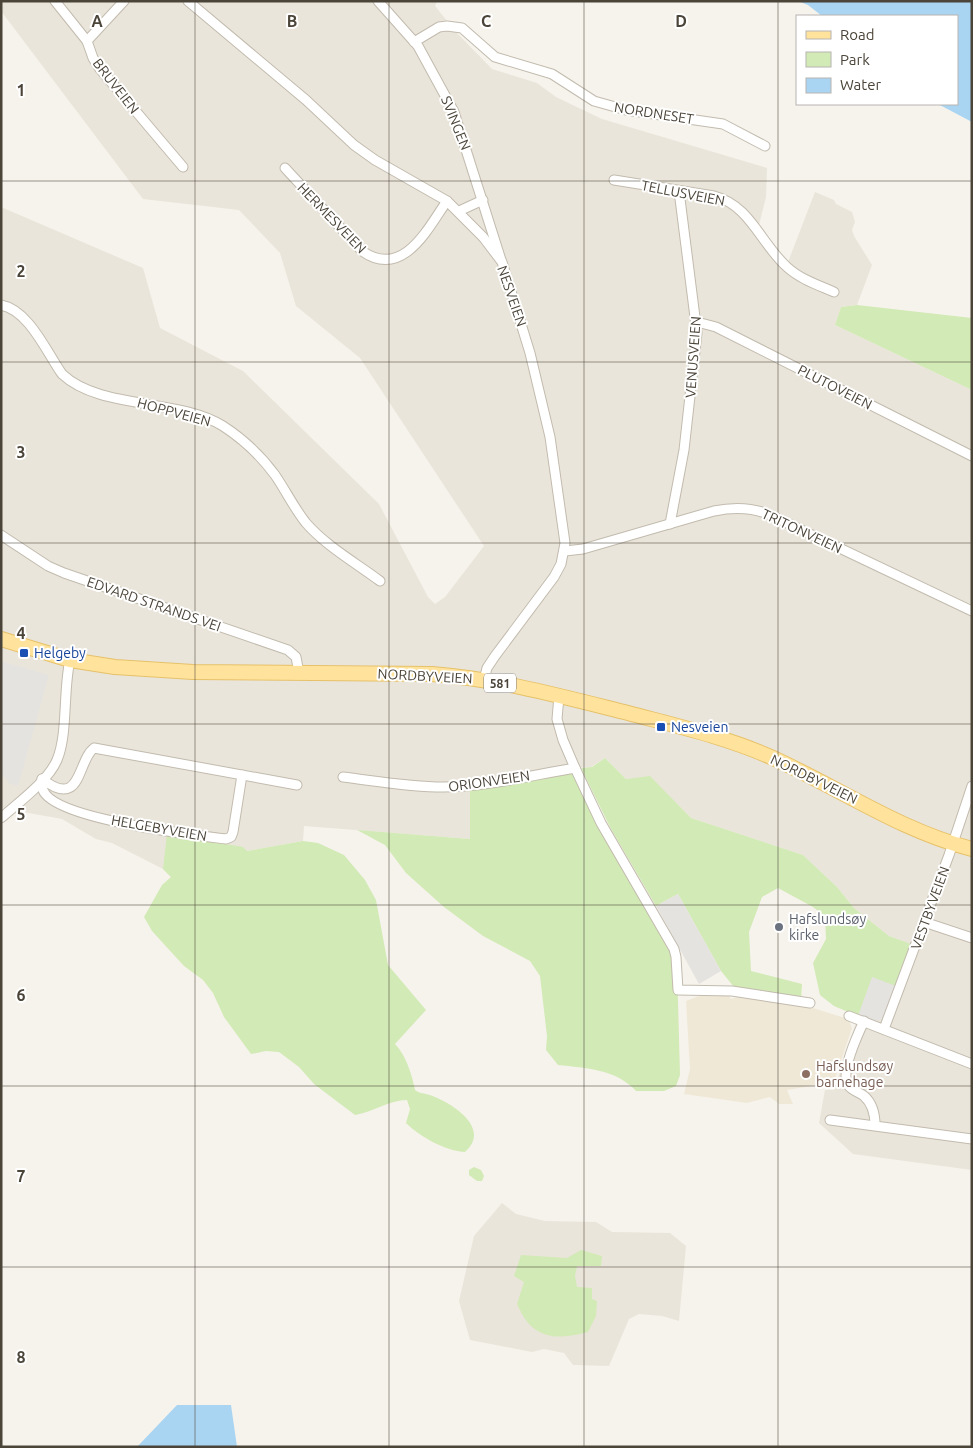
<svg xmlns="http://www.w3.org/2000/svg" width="973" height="1448" viewBox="0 0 973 1448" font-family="Ubuntu,sans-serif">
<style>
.residential{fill:#eae5da}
.education{fill:#efe8d6}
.green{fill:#d2eab5}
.parking{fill:#e5e3e0}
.water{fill:#a9d4f2}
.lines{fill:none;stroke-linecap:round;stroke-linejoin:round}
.street-casing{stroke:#c2bbae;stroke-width:11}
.primary-casing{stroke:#e6c16a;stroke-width:16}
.street{stroke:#fff;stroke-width:9}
.primary{stroke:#ffe39c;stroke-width:14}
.grid{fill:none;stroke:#4b4439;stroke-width:1;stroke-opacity:0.55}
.transit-dot{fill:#1a4fb4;stroke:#fff;stroke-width:2}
.worship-dot{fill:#6b7280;stroke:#fff;stroke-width:2}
.education-dot{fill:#8d6e63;stroke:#fff;stroke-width:2}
.labels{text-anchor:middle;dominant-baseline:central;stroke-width:4;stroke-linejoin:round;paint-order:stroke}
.shield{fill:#fff;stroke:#817c74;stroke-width:1}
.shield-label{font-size:12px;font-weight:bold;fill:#4b4439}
.street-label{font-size:14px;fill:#4b4439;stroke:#fff}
.transit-label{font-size:14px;fill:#164399;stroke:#fff;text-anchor:start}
.worship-label{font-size:14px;fill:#5b616d;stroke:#fff;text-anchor:start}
.education-label{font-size:14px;fill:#785e54;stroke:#fff;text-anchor:start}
.grid-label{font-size:16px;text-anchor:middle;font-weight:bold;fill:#4b4439;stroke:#fff;stroke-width:4;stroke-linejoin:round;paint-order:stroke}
</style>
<rect width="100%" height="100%" fill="#f6f3ec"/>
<g class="residential">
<path d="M 1,1 L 437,1 L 435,6 L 456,32 L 492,69 L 537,83 L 556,97 L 602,119 L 767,168 L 766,197 L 759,225 L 788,262 L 815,192 L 834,200 L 836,204 L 852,212 L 855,222 L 852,230 L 854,236 L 872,265 L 857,305 L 841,307 L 835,325 L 972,390 L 972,1170 L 853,1154 L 819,1123 L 825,1090 L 834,1090 L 858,1016 L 910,944 L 889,936 L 854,908 L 837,887 L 803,855 L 691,818 L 650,777 L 626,779 L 605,758 L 591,767 L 575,768 L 470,839 L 304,826 L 303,841 L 247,851 L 171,877 L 163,869 L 112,843 L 96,839 L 62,819 L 1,808 L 1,207 L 143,268 L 160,328 L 243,371 L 379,504 L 428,597 L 435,604 L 445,597 L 484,546 L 360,358 L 296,306 L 280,253 L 239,210 L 143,199 L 1,11 Z"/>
<path d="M 502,1203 L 516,1214 L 545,1221 L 596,1222 L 612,1232 L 670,1233 L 686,1246 L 679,1321 L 662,1316 L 639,1314 L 629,1319 L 609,1366 L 573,1365 L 564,1353 L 544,1349 L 532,1352 L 470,1340 L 459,1301 L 474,1236 Z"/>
</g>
<path class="education" d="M 699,996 L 729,996 L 731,999 L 738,997 L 813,1008 L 845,1018 L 849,1021 L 852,1028 L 834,1082 L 787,1090 L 793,1104 L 779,1104 L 770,1097 L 747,1103 L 684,1094 L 690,1069 L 686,1001 Z"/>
<g class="green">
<path d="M 857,305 L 972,318 L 972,390 L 835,325 L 841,307 Z"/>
<path d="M 605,758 L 626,779 L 650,776 L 691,818 L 803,855 L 837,887 L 854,908 L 889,936 L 911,944 L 896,986 L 858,1016 L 834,1006 L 820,995 L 813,963 L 826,939 L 825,916 L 813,907 L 778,888 L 762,897 L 749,932 L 751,971 L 802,984 L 801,999 L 734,987 L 721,971 L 678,894 L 656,906 L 611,829 L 581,768 L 592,767 Z"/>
<path d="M 575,768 L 677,964 L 680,1075 L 676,1086 L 664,1091 L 636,1091 C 616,1069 586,1068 558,1065 L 546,1050 L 547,1036 L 540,976 L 530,961 L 483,936 L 444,907 L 406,873 L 385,845 L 357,830 L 470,839 L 470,786 Z"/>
<path d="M 167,834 L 243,847 L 247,851 L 303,841 L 318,843 L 344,855 L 365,880 L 376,900 L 388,965 L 426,1010 L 395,1044 C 406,1055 412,1075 415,1090 C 420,1094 424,1093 430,1095 C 452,1103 492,1128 465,1152 C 446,1151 420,1137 406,1123 L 410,1109 L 407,1100 C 389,1100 373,1112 355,1115 L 314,1084 L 299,1067 L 279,1052 L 266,1051 L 251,1054 L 224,1017 L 213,993 L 203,980 L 184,966 L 152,931 L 144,917 L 162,885 L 171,877 L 163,869 Z"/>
<path d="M 474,1167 L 481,1170 L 484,1176 L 482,1181 L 477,1181 L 469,1175 L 469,1170 Z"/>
<path d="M 581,1250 L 602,1256 L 601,1266 L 577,1266 L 575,1276 L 577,1287 L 592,1288 L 592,1299 L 597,1301 L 596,1316 L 588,1332 C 554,1341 532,1339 517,1304 L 524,1282 L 514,1276 L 521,1255 L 567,1258 Z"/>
</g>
<g class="parking">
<path d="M 1,661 L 49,675 L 18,786 L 10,784 L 1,773 Z"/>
<path d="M 678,894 L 721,971 L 699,984 L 656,906 Z"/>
<path d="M 872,977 L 896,986 L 884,1018 L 878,1021 L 872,1021 L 858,1016 Z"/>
</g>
<g class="water">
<path d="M 798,1 L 972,1 L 972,122 L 938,104 L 957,104 L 957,16 L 822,16 L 808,5 Z"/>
<path d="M 177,1405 L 231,1405 L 237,1447 L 137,1447 Z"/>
</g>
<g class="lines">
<defs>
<g id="street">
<path d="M 55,1 L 87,41 L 93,58 L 100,69 L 183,167"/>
<path d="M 188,1 L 306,100 L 354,145 L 375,160 L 447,201 L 483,237 L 502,262 L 530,353 L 550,437 L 565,543 L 561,564 L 554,577 L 495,656 L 487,668 L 484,680"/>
<path d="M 378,1 L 418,46 L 454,112 L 501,260"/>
<path d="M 87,41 L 124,1"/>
<path d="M 414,42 L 439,27 L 447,26 L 462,28 L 495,57 L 552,74 L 594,101 L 626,110 L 723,124 L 765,146"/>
<path d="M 285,168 L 362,251 C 403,280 428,228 447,201"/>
<path d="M 614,180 L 714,196 C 750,205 761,244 787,267 C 800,279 818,285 834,292"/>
<path d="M 459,211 L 483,200"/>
<path d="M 1,305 C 29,310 47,353 62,374 C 100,410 179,398 223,426 C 243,439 261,456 275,475 C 286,491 294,508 306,523 C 326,546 356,563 380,581"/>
<path d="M 697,322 L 716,327 L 972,456"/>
<path d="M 670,524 L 684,450 L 697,333 L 679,191"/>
<path d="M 1,535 L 48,566 L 64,573 L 288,650 L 296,657 L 299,673"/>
<path d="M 565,551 L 583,549 L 714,511 C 733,507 750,507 768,514 L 972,611"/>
<path d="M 559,696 L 557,719 L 563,740 L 575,768 L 601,823 L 674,949 L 676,957 L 678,990 L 732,991 L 810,1003"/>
<path d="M 343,777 C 376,781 409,787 443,787 C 487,787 532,775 575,768"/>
<path d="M 42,779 C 82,810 77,761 94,748 L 297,785"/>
<path d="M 42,779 C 42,782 42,787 43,790 C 54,819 194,835 226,839 L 231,837 L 233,832 L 242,775"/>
<path d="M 1,818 C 18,803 48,781 57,760 C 68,734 63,690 70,660"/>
<path d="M 924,922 L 972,938"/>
<path d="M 849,1016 L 972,1064"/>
<path d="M 864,1021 C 858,1034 840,1072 848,1085 C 852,1091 859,1092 864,1096 C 872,1103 875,1115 875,1125"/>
<path d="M 884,1029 L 949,855 L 972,786"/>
<path d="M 830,1120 L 972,1139"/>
</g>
<path id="primary" d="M 1,639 L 70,660 L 115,667 L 193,672 L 432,674 C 498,679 564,697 628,713 C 677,726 726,737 773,758 C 839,788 901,831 972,849"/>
</defs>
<use href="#street" class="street-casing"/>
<use href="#primary" class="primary-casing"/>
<use href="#street" class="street"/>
<use href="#primary" class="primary"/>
</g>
<path class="grid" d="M 195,1 L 195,1447M 389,1 L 389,1447M 584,1 L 584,1447M 778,1 L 778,1447M 1,181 L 972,181M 1,362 L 972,362M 1,543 L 972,543M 1,724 L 972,724M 1,905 L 972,905M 1,1086 L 972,1086M 1,1267 L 972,1267"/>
<g class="transit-dot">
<rect x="19" y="648" width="10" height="10" rx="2.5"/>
<rect x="656" y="722" width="10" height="10" rx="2.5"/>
</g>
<circle class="worship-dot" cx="779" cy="927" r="5"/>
<circle class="education-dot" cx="806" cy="1074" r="5"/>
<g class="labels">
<rect class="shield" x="484" y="673.5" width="32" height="19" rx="4"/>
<g class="shield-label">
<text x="500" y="683">581</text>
</g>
<g class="street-label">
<text transform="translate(116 86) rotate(52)">BRUVEIEN</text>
<text transform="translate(654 113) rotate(9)">NORDNESET</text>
<text transform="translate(456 123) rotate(68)">SVINGEN</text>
<text transform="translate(683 193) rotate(11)">TELLUSVEIEN</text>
<text transform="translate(332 218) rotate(46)">HERMESVEIEN</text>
<text transform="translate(512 296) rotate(71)">NESVEIEN</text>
<text transform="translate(693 357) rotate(-86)">VENUSVEIEN</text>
<text transform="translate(835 387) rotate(27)">PLUTOVEIEN</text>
<text transform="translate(174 412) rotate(15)">HOPPVEIEN</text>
<text transform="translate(802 531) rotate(25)">TRITONVEIEN</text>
<text transform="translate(154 604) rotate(19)">EDVARD STRANDS VEI</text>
<text transform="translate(425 676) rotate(3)">NORDBYVEIEN</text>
<text transform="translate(814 779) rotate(26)">NORDBYVEIEN</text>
<text transform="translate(489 781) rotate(-8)">ORIONVEIEN</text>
<text transform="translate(159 828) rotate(10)">HELGEBYVEIEN</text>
<text transform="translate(930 908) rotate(-70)">VESTBYVEIEN</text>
</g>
<g class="transit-label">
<text x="34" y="653">Helgeby</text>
<text x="671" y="727">Nesveien</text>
</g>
<g class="worship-label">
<text x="789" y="919">Hafslundsøy<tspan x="789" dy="16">kirke</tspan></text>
</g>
<g class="education-label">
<text x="816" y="1066">Hafslundsøy<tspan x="816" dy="16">barnehage</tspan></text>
</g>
</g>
<g class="grid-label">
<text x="97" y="27">A</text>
<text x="292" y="27">B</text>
<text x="486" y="27">C</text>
<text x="681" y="27">D</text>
<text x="21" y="96">1</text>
<text x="21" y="277">2</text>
<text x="21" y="458">3</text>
<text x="21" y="639">4</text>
<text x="21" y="820">5</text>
<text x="21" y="1001">6</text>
<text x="21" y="1182">7</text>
<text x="21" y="1363">8</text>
</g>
<rect width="973" height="1448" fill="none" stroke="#4b4439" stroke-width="5"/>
<rect x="796" y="15" width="162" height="90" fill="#ffffff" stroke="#b7b4b0"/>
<rect x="806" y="31" width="25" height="8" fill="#ffe39c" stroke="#b7b4b0"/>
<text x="840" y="40" font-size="15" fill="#4b4439">Road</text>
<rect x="806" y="52" width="25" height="15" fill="#d2eab5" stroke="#b7b4b0"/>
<text x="840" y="65" font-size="15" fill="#4b4439">Park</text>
<rect x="806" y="78" width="25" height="15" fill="#a9d4f2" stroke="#b7b4b0"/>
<text x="840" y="90" font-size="15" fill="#4b4439">Water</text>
</svg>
